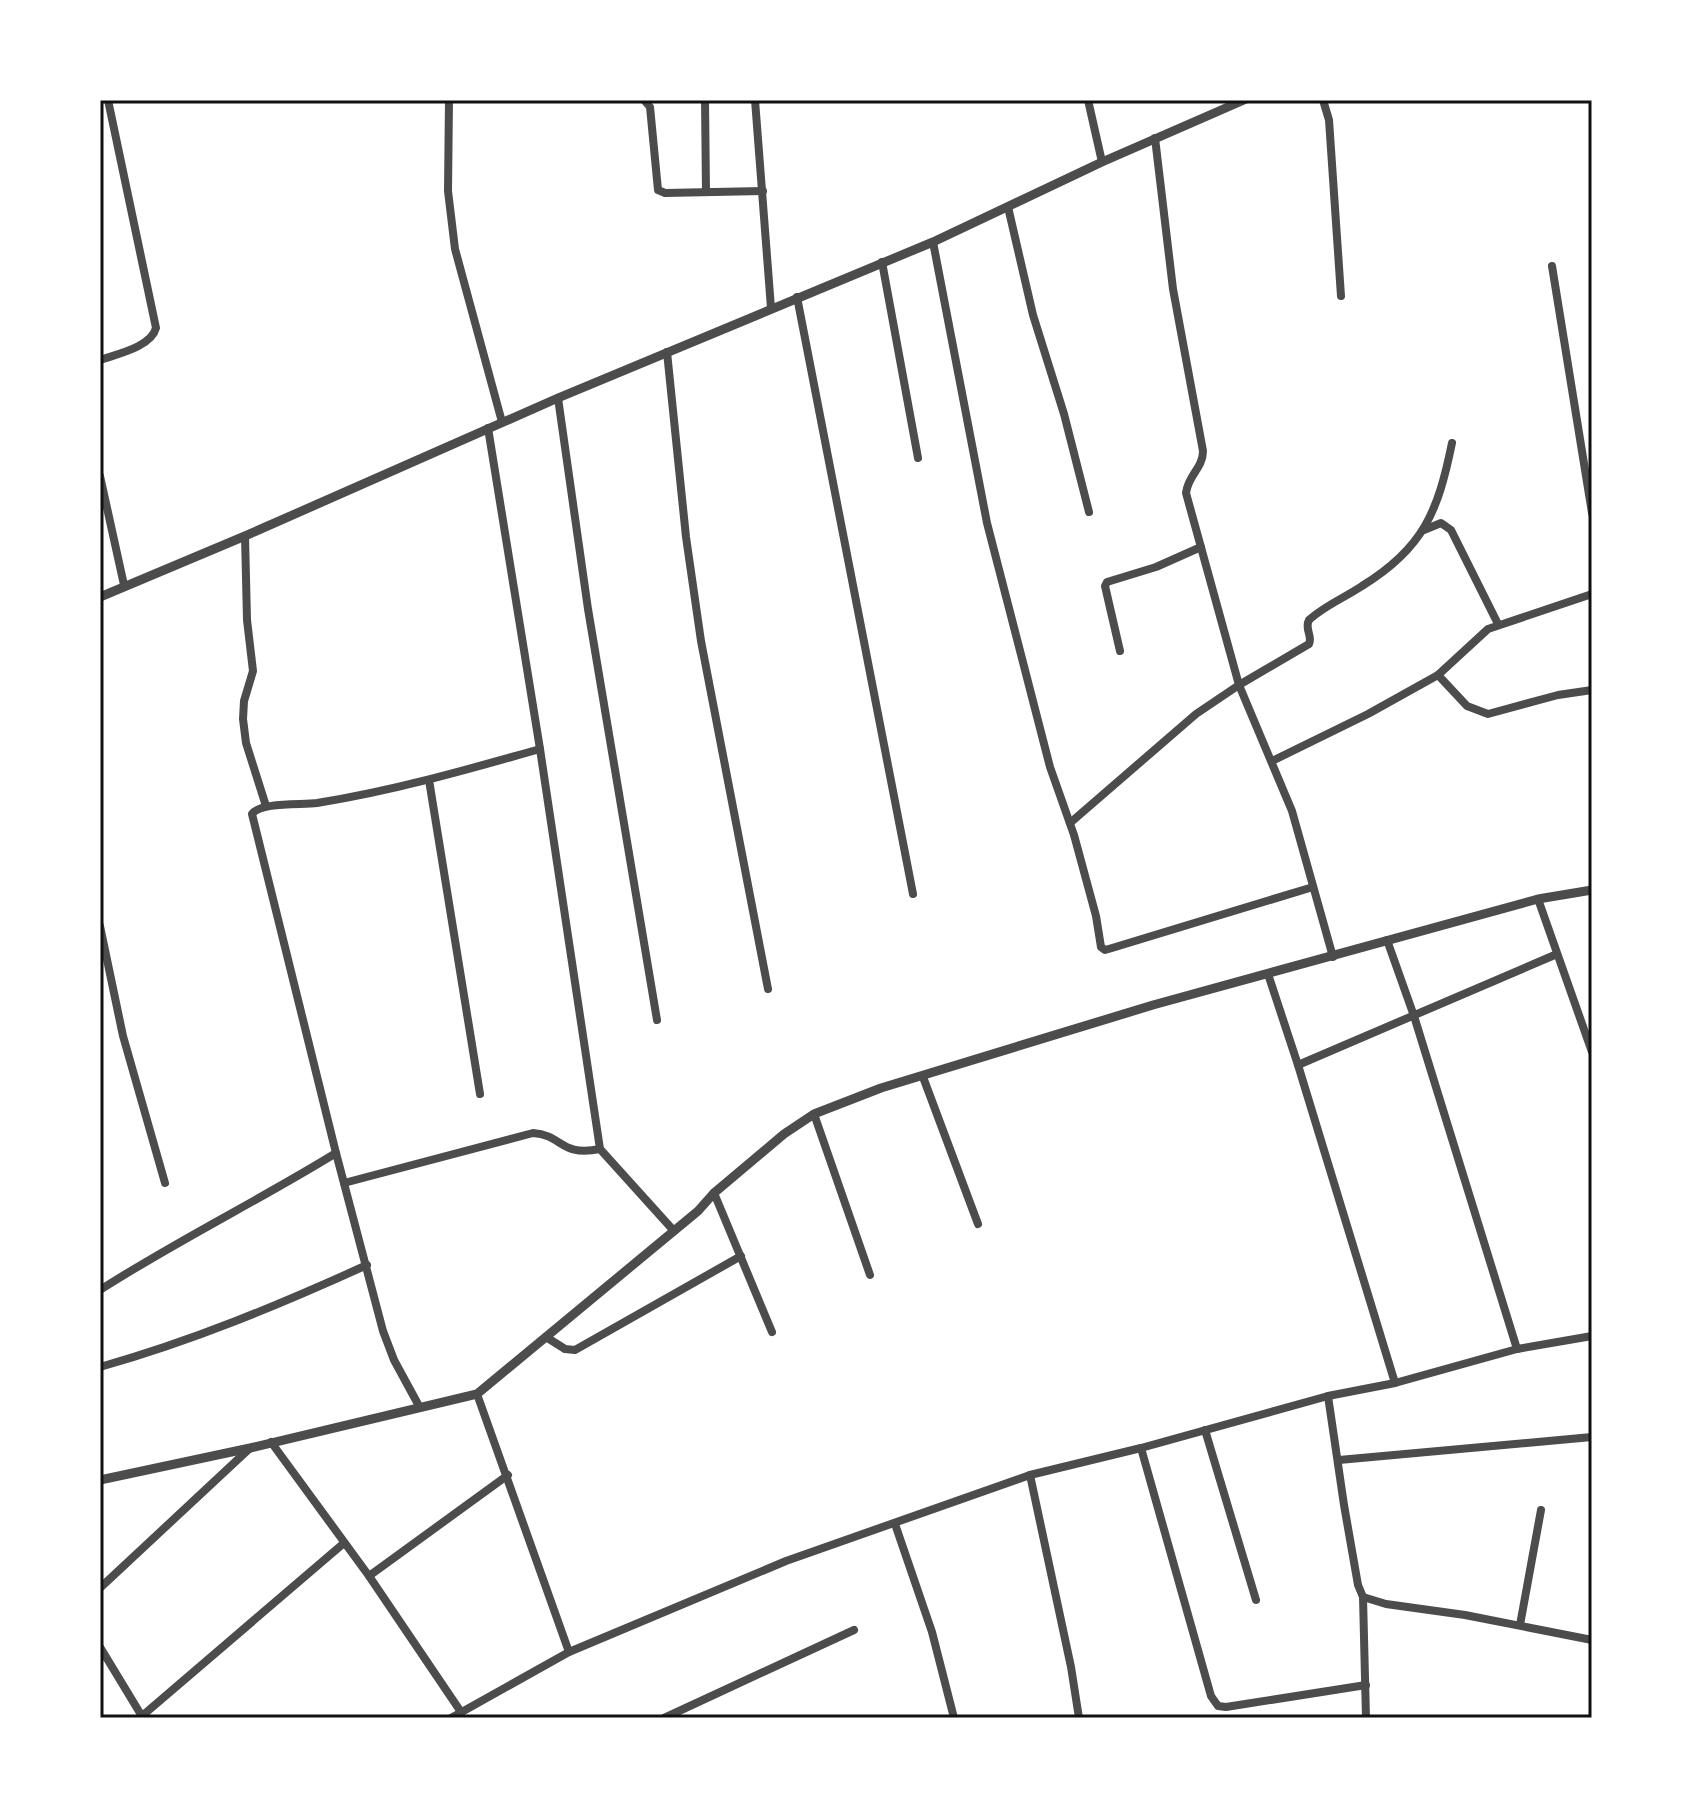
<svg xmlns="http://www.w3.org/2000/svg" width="1692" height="1818" viewBox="0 0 1692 1818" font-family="Signika,sans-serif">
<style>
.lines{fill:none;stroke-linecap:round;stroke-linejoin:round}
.minor{stroke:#4c4c4c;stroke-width:8}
.tertiary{stroke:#4c4c4c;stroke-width:9}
.neatline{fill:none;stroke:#111;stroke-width:3}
</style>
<rect width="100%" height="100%" fill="#fff"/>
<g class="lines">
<g class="minor">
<path d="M 449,100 L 448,191 L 455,249 L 502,422"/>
<path d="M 644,100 L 650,107 L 658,190 L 665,193 L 763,191"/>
<path d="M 705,100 L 706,192"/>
<path d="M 755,100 L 771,308"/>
<path d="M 1088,100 L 1102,162"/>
<path d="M 1323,100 L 1329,120 L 1341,296"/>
<path d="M 1155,138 L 1173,289 L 1203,451 C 1203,468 1188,475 1186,493 L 1239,685 L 1292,811 L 1333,957"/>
<path d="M 1008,207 L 1033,315 L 1064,414 L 1089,512"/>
<path d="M 933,242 L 987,523 L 1050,767 L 1074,835 L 1096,916 L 1101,947 L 1105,950 L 1112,948 L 1313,887"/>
<path d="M 882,262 L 918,458"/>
<path d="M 1552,266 L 1592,513"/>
<path d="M 797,297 L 913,894"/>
<path d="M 667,352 L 686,537 L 701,641 L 768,989"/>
<path d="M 100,360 C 117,354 151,347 156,328 L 108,100"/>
<path d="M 558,398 L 588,609 L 657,1020"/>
<path d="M 488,428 L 540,749 L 600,1149 L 674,1231"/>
<path d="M 100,476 L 124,585"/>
<path d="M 1424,530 L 1441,523 L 1451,530 L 1498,624"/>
<path d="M 245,536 L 247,620 L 253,671 L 244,701 L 243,719 L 246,743 L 266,806"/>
<path d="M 1120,651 L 1105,586 L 1107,582 L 1156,567 L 1201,547"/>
<path d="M 1438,675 L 1467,706 L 1488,714 L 1558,695 L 1592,690"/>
<path d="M 1272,761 L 1368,714 L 1438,675 L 1488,629 L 1592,594"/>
<path d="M 429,780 L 480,1094"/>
<path d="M 1070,823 L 1196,714 L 1239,685 L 1309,644 C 1313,636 1304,629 1309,620 C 1324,606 1344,598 1362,586 C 1424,548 1438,511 1452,443"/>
<path d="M 1538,899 L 1592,1052"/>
<path d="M 100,926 L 123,1036 L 165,1183"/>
<path d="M 1387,940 L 1414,1016 L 1517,1349"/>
<path d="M 1268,974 L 1298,1065 L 1395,1383"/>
<path d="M 1298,1065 L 1557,954"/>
<path d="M 923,1077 L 978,1224"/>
<path d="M 814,1114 L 870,1275"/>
<path d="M 344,1183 L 533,1133 C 563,1135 560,1157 600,1149"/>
<path d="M 714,1193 L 772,1332"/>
<path d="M 100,1290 C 176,1241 258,1201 336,1153"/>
<path d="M 546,1337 L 565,1349 L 575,1350 L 741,1256"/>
<path d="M 100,1367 C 192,1341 279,1305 367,1265"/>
<path d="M 477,1394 L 569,1652 L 786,1561 L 1030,1475 L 1141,1448 L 1328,1396 L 1395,1383 L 1517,1349 L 1592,1336"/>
<path d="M 1328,1396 L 1344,1505 L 1358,1585 L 1363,1597 L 1386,1604 L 1465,1615 L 1592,1640"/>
<path d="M 419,1406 L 394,1360 L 383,1331 L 336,1153 L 252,814 C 260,802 300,805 317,803 C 392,791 466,770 540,749"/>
<path d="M 1205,1430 L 1256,1600"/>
<path d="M 271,1442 L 369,1576 L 461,1712"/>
<path d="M 1141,1448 L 1211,1696 L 1218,1706 L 1226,1707 L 1366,1685"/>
<path d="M 1339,1460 L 1592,1437"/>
<path d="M 1030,1475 L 1071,1667 L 1079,1718"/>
<path d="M 895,1524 L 932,1632 L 954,1718"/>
<path d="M 369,1576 L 508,1475"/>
<path d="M 100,1588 L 249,1449"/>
<path d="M 1363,1597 L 1366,1718"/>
<path d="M 1520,1625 L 1541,1510"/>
<path d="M 100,1647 L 143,1718"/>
<path d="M 142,1716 L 344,1543"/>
<path d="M 451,1718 L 569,1652"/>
<path d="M 664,1718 L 854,1630"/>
</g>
<g class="tertiary">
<path d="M 100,597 L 245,536 L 558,398 L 933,242 L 1102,162 L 1244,100"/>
<path d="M 100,1480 L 250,1448 L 477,1394 L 698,1211 L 714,1193 L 784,1134 L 814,1114 L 881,1088 L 1153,1005 L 1538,899 L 1592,890"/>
</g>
</g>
<rect width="1692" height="1818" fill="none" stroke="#ffffff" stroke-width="204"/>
<rect x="102" y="102" width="1488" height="1614" class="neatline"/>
</svg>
